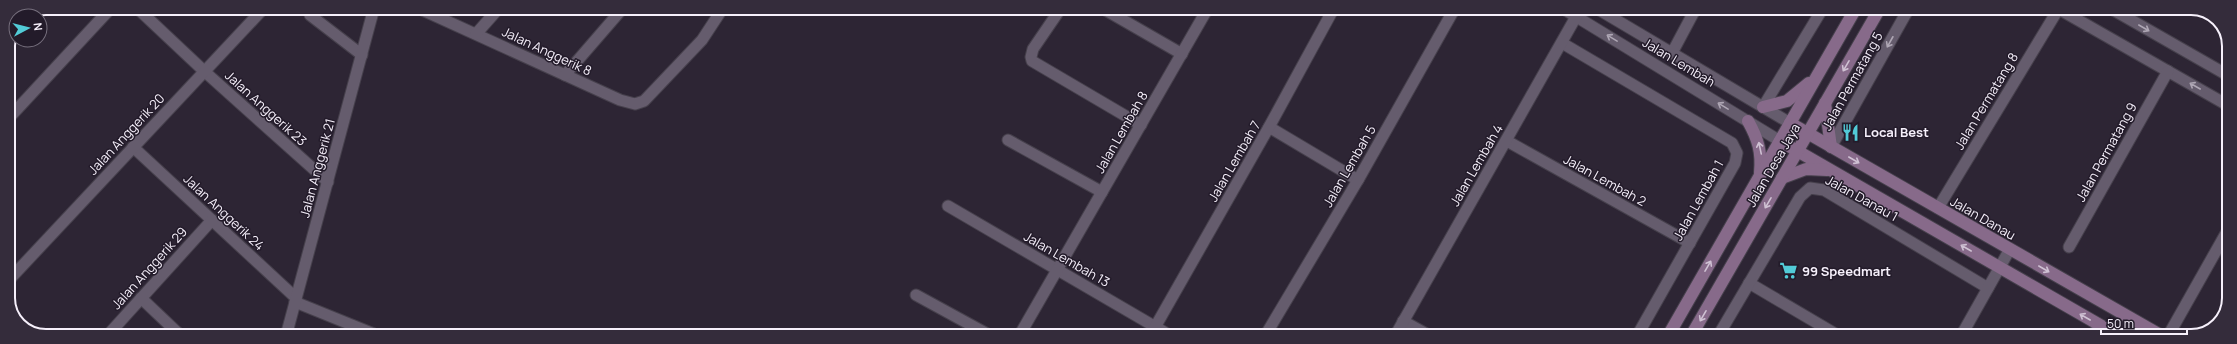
<svg xmlns="http://www.w3.org/2000/svg" width="2237" height="344" viewBox="0 0 2237 344" font-family="Manrope,sans-serif">
<style>
.lines{fill:none;stroke-linecap:round;stroke-linejoin:round}
.street-casing{stroke:#46404c;stroke-width:13}
.secondary-casing{stroke:#46404c;stroke-width:14}
.street{stroke:#655c6d;stroke-width:11}
.secondary{stroke:#876a8a;stroke-width:12}
.oneway{stroke:#aea6b4}
.oneway2{stroke:#cfc1d3}
.labels{text-anchor:middle;dominant-baseline:central;stroke-width:3;stroke-linejoin:round;paint-order:stroke}
.street-label{font-size:13px;fill:#f6f0fb;stroke:#231b2a}
.poi-label{font-size:13px;font-weight:bold;fill:#f6f0fb;stroke:#231b2a;text-anchor:start}
.rim{fill:none;stroke:#f6f0fb;stroke-width:2}
</style>
<rect width="100%" height="100%" fill="#2d2534"/>
<g class="lines">
<defs>
<g id="street">
<path d="M 137,8 L 204,71 L 328,182"/>
<path d="M 418,8 L 620,100 L 635,104 L 644,101 L 702,40 L 723,8"/>
<path d="M 1061,8 L 1033,49 L 1031,57 L 1032,61 L 1141,125"/>
<path d="M 1102,8 L 1182,54"/>
<path d="M 1562,8 L 1780,141"/>
<path d="M 1596,8 L 1790,123"/>
<path d="M 2057,8 L 2229,106"/>
<path d="M 2110,8 L 2229,76"/>
<path d="M 310,15 L 362,55"/>
<path d="M 476,34 L 499,8"/>
<path d="M 1562,43 L 1732,143 L 1737,153 L 1735,163 L 1637,336"/>
<path d="M 1672,53 L 1696,8"/>
<path d="M 565,75 L 623,8"/>
<path d="M 1763,107 L 1823,8"/>
<path d="M 8,119 L 111,8"/>
<path d="M 1269,127 L 1358,180"/>
<path d="M 1008,140 L 1102,192"/>
<path d="M 1507,141 L 1690,243"/>
<path d="M 133,147 L 296,298"/>
<path d="M 1831,147 L 1909,8"/>
<path d="M 948,206 L 1171,336"/>
<path d="M 1938,208 L 2059,8"/>
<path d="M 2069,247 L 2168,71"/>
<path d="M 8,281 L 264,8"/>
<path d="M 1749,283 L 1839,336"/>
<path d="M 916,295 L 991,336"/>
<path d="M 141,298 L 181,336"/>
<path d="M 295,302 L 379,336"/>
<path d="M 1403,321 L 1430,336"/>
<path d="M 107,336 L 212,220"/>
<path d="M 286,336 L 374,8"/>
<path d="M 1019,336 L 1208,8"/>
<path d="M 1150,336 L 1269,127 L 1334,8"/>
<path d="M 1265,336 L 1358,180 L 1455,8"/>
<path d="M 1395,336 L 1581,8"/>
<path d="M 1718,336 L 1800,197 L 1810,188 L 1824,190 L 1988,288"/>
<path d="M 1961,336 L 2010,249"/>
<path d="M 2093,336 L 2099,325"/>
<path d="M 2168,336 L 2229,228"/>
</g>
<g id="secondary">
<path d="M 1825,103 L 1831,147"/>
<path d="M 1763,107 L 1787,101 L 1809,83"/>
<path d="M 1748,121 C 1758,139 1762,152 1760,173"/>
<path d="M 1790,123 L 2162,336"/>
<path d="M 1780,141 L 2119,336"/>
<path d="M 1782,178 L 1806,169 L 1827,170"/>
<path d="M 1668,336 L 1856,8"/>
<path d="M 1691,336 L 1880,8"/>
</g>
</defs>
<use href="#street" class="street-casing"/>
<use href="#secondary" class="secondary-casing"/>
<use href="#street" class="street"/>
<use href="#secondary" class="secondary"/>
</g>
<defs><path id="oneway-shaft" d="M-6 0H5M1.5-3L5.5 0L1.5 3" fill="none" stroke-width="1.6" stroke-linecap="round" stroke-linejoin="round"/></defs>
<g class="oneway">
<use href="#oneway-shaft" transform="translate(2144 28) rotate(30)"/>
<use href="#oneway-shaft" transform="translate(1612 38) rotate(-149)"/>
<use href="#oneway-shaft" transform="translate(1890 42) rotate(119)"/>
<use href="#oneway-shaft" transform="translate(2195 86) rotate(-150)"/>
<use href="#oneway-shaft" transform="translate(1723 106) rotate(-149)"/>
</g>
<g class="oneway2">
<use href="#oneway-shaft" transform="translate(1846 66) rotate(120)"/>
<use href="#oneway-shaft" transform="translate(1760 148) rotate(-102)"/>
<use href="#oneway-shaft" transform="translate(1854 160) rotate(30)"/>
<use href="#oneway-shaft" transform="translate(1768 203) rotate(120)"/>
<use href="#oneway-shaft" transform="translate(1966 248) rotate(-150)"/>
<use href="#oneway-shaft" transform="translate(1708 266) rotate(-60)"/>
<use href="#oneway-shaft" transform="translate(2044 269) rotate(30)"/>
<use href="#oneway-shaft" transform="translate(1703 316) rotate(120)"/>
<use href="#oneway-shaft" transform="translate(2085 317) rotate(-150)"/>
</g>
<defs>
<symbol id="restaurant-bare" viewBox="-9 -9 18 18"><path d="M-5-6h1v4h1v-4h1v4h1v-4h1v5L-1.5 .5V6h-2V.5L-5-1ZM5-6V6H3V1.5H1.5Q1.5-4 5-6Z" fill="#52cbd7" stroke="#231b2a" stroke-width="2.5" paint-order="stroke"/></symbol>
<symbol id="supermarket-bare" viewBox="-9 -9 18 18"><path d="M-6-5.5h2.5l.6 2H6L4.5 2H-2.5L-4.4-4H-6ZM-1.5 3.2a1.3 1.3 0 1 0 .1 0ZM3 3.2a1.3 1.3 0 1 0 .1 0Z" fill="#52cbd7" stroke="#231b2a" stroke-width="2.5" paint-order="stroke"/></symbol>
</defs>
<g fill-rule="evenodd">
<use href="#restaurant-bare" x="1838" y="120" width="25" height="25"/>
<use href="#supermarket-bare" x="1776" y="258" width="25" height="25"/>
</g>
<g class="labels">
<g class="street-label">
<text transform="translate(547 51) rotate(25)">Jalan Anggerik 8</text>
<text transform="translate(1679 62) rotate(31)">Jalan Lembah</text>
<text transform="translate(1852 81) rotate(-61)">Jalan Permatang 5</text>
<text transform="translate(1986 101) rotate(-59)">Jalan Permatang 8</text>
<text transform="translate(266 108) rotate(42)">Jalan Anggerik 23</text>
<text transform="translate(1121 132) rotate(-60)">Jalan Lembah 8</text>
<text transform="translate(126 134) rotate(-47)">Jalan Anggerik 20</text>
<text transform="translate(2106 152) rotate(-61)">Jalan Permatang 9</text>
<text transform="translate(1234 161) rotate(-60)">Jalan Lembah 7</text>
<text transform="translate(1476 165) rotate(-60)">Jalan Lembah 4</text>
<text transform="translate(1773 165) rotate(-60)">Jalan Desa Jaya</text>
<text transform="translate(1349 166) rotate(-60)">Jalan Lembah 5</text>
<text transform="translate(317 168) rotate(-75)">Jalan Anggerik 21</text>
<text transform="translate(1605 180) rotate(29)">Jalan Lembah 2</text>
<text transform="translate(1862 198) rotate(29)">Jalan Danau 1</text>
<text transform="translate(1698 200) rotate(-61)">Jalan Lembah 1</text>
<text transform="translate(224 212) rotate(43)">Jalan Anggerik 24</text>
<text transform="translate(1983 218) rotate(30)">Jalan Danau</text>
<text transform="translate(1067 259) rotate(30)">Jalan Lembah 13</text>
<text transform="translate(149 268) rotate(-48)">Jalan Anggerik 29</text>
</g>
<g class="poi-label">
<text x="1864" y="132">Local Best</text>
<text x="1802" y="271">99 Speedmart</text>
</g>
</g>
<path d="M0 0H2237V344H0ZM46 15H2191A31 31 0 0 1 2222 46V298A31 31 0 0 1 2191 329H46A31 31 0 0 1 15 298V46A31 31 0 0 1 46 15Z" fill="#342c3b" fill-rule="evenodd"/>
<path class="rim" d="M46 15H2191A31 31 0 0 1 2222 46V298A31 31 0 0 1 2191 329H46A31 31 0 0 1 15 298V46A31 31 0 0 1 46 15Z"/>
<g transform="translate(28 28) rotate(83)"><circle r="19" fill="#231b2a" stroke="#77707e"/>
<path d="M0-3L7 15L0 10L-7 15Z" fill="#52cbd7"/>
<text y="-6" font-size="11" font-weight="bold" text-anchor="middle" fill="#f6f0fb">N</text>
</g>
<path d="M2101 328v6h86v-6" fill="none" stroke="#f6f0fb" stroke-width="2"/>
<text x="2107" y="328" font-size="12" fill="#f6f0fb" stroke="#231b2a" stroke-width="3" paint-order="stroke">50 m</text>
</svg>
